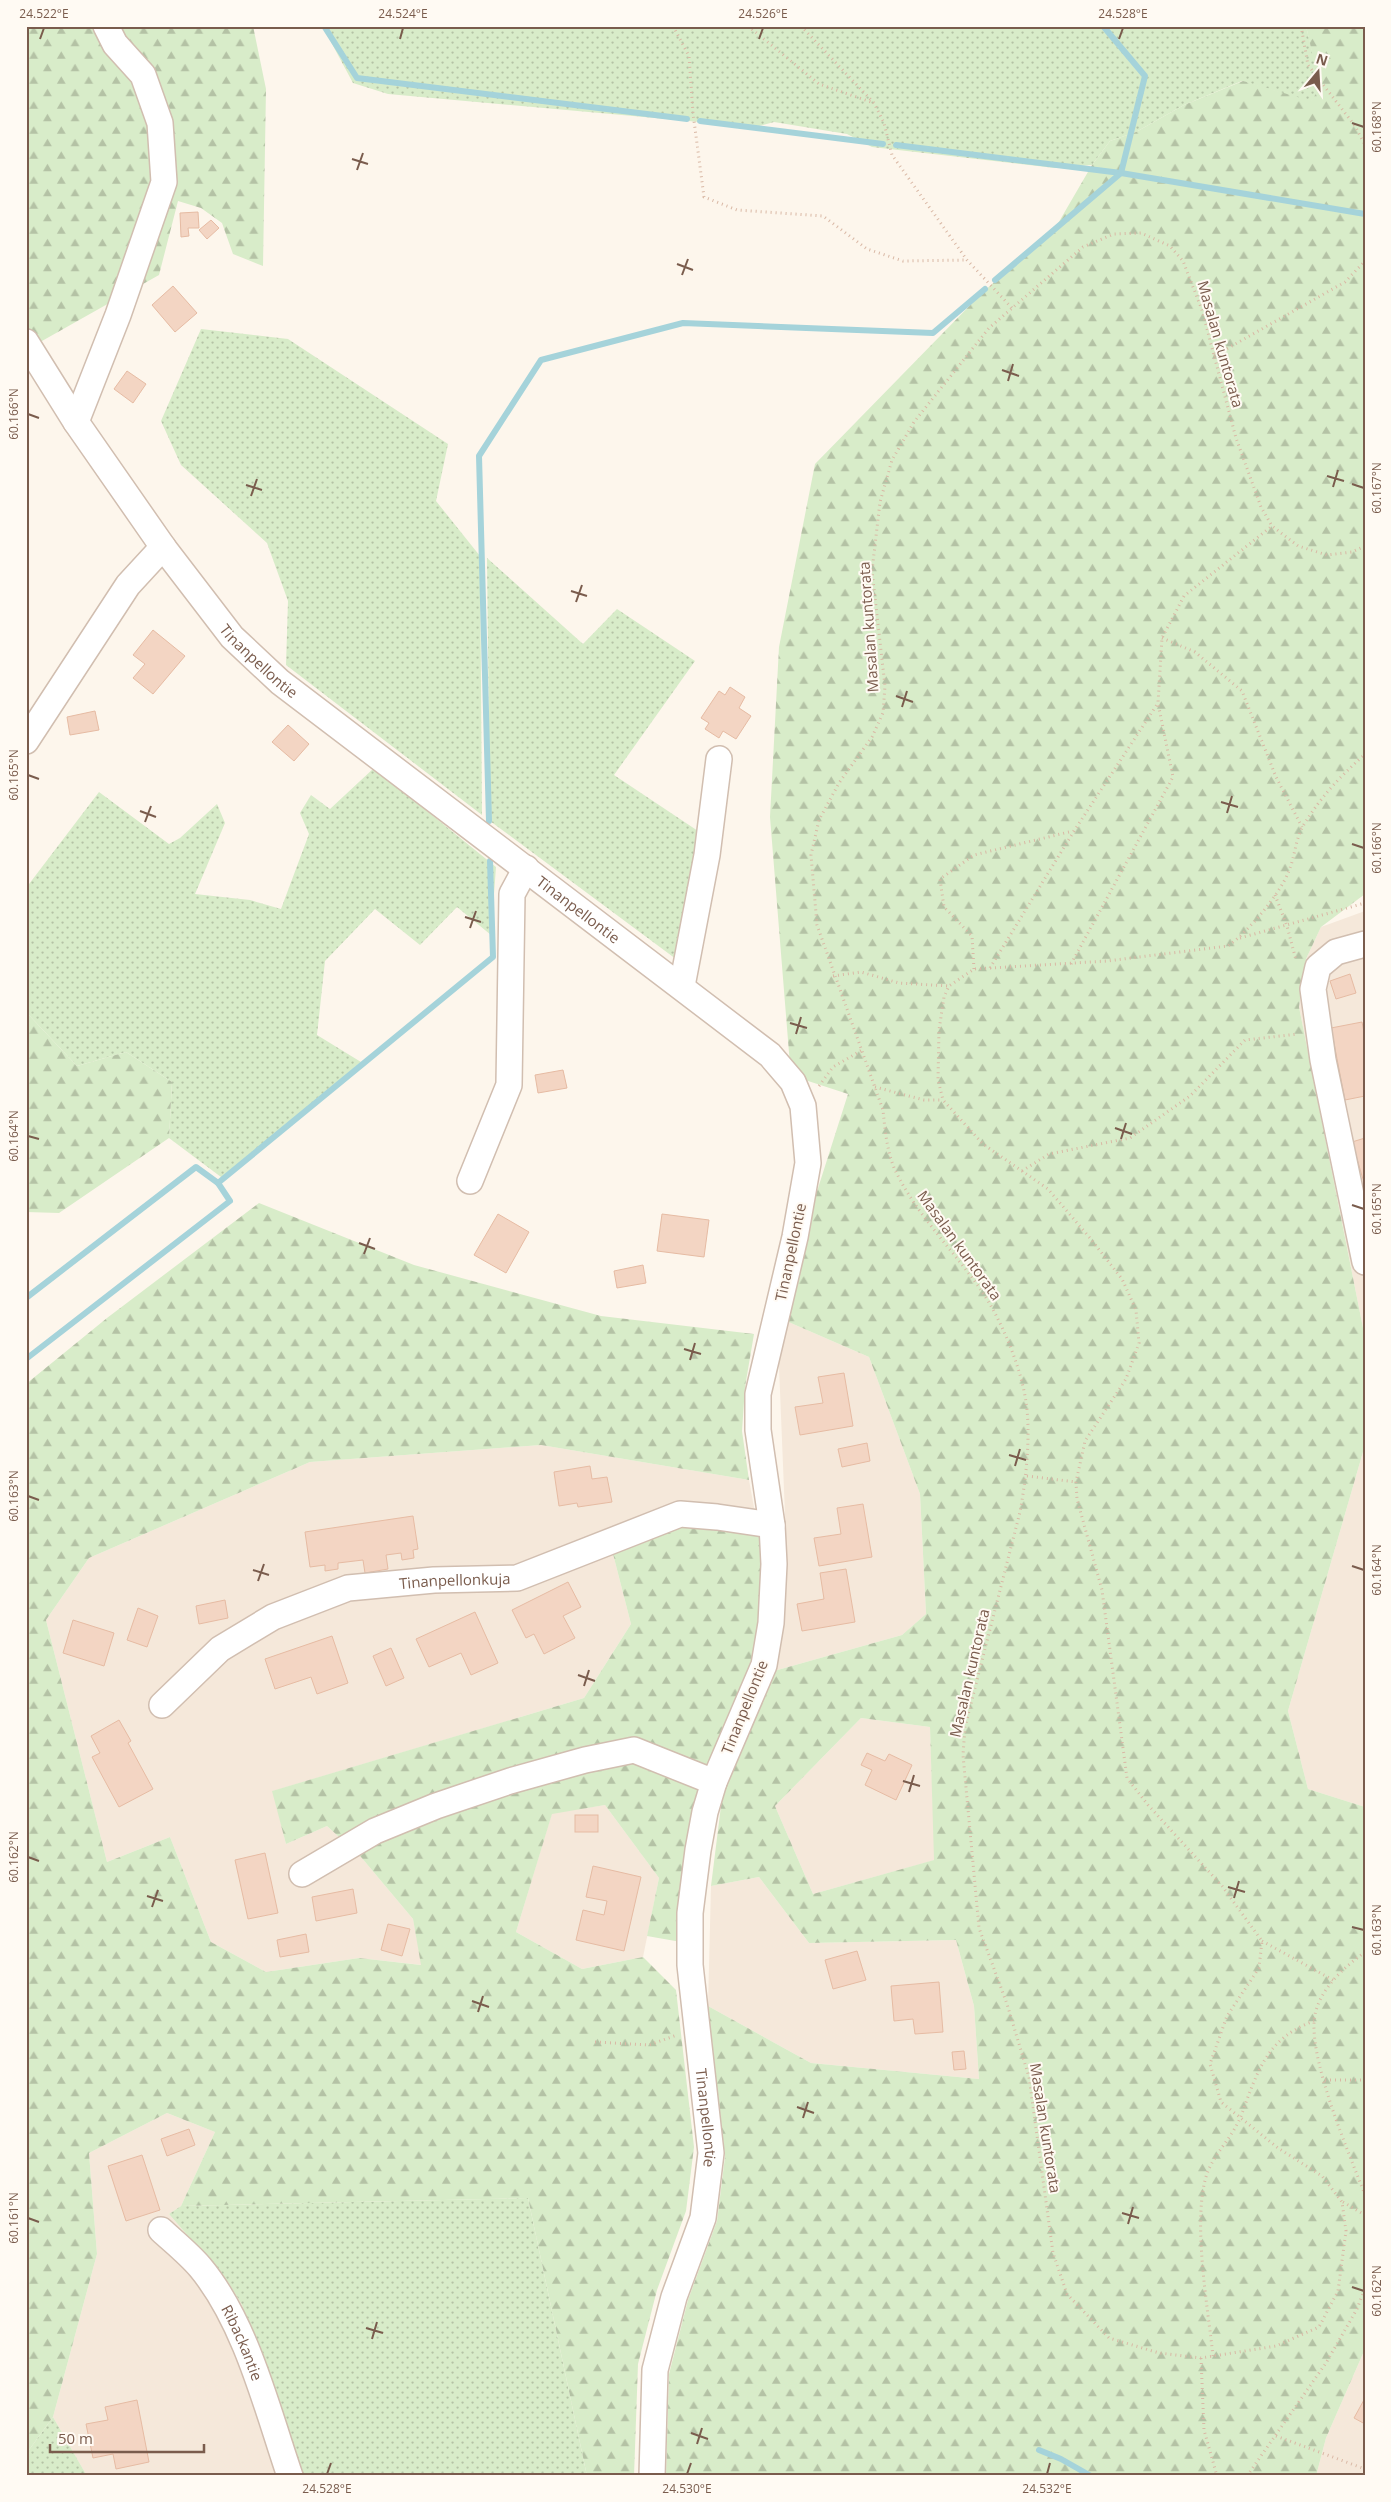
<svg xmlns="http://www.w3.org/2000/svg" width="1391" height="2502" viewBox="0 0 1391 2502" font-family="'Open Sans',sans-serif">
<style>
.residential{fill:#f5e8da}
.grass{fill:url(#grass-dots)}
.forest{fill:url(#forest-firs);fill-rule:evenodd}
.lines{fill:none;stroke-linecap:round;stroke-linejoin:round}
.stream{stroke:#a5d3da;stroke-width:6}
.building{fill:#f3d5c3;stroke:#e6bba3}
.minor-casing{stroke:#d1beb0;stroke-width:28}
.path{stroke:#d9b8a5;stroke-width:3;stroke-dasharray:1 4;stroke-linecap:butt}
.minor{stroke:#fff;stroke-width:25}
.ticks{fill:none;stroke:#7a5c4d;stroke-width:2}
.labels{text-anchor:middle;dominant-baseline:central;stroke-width:4;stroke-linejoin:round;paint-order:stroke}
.street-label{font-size:15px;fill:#7a5c4d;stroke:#fffaf3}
.neatline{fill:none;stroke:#7a5c4d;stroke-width:2}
.ticks-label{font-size:12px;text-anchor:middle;fill:#7a5c4d}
</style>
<defs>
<pattern id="grass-dots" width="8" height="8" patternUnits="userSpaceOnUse" patternTransform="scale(1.25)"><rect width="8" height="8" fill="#d8ecc9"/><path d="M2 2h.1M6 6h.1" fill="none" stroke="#b4c2a5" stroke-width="1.8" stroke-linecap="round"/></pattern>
<pattern id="forest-firs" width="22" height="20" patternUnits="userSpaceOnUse" patternTransform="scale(1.25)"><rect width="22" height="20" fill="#d8ecc9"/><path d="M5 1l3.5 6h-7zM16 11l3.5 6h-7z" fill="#b4c2a5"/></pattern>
</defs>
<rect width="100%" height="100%" fill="#fdf6ec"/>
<g class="residential">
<path d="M 1365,911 L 1365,1338 L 1299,1007 L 1306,959 L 1321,927 Z"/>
<path d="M 777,1317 L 869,1357 L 920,1494 L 926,1614 L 902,1635 L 774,1671 L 786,1539 Z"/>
<path d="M 541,1445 L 749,1480 L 759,1535 L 612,1550 L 631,1624 L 584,1698 L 273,1791 L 286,1844 L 327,1826 L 361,1857 L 413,1919 L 422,1965 L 359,1958 L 266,1972 L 211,1942 L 170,1837 L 107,1862 L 46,1620 L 89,1558 L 310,1462 Z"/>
<path d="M 1365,1445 L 1365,1807 L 1308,1789 L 1288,1711 Z"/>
<path d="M 861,1718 L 930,1727 L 935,1860 L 813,1894 L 775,1806 Z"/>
<path d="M 605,1805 L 659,1878 L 643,1957 L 582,1969 L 516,1932 L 552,1813 Z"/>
<path d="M 759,1877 L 809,1943 L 956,1940 L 974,2006 L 979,2079 L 811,2063 L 708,2006 L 711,1886 Z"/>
<path d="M 167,2113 L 215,2132 L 181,2206 L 169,2214 L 228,2282 L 242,2305 L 303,2476 L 87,2476 L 53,2417 L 97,2254 L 89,2153 Z"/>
<path d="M 1365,2349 L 1365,2476 L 1316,2476 L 1326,2438 Z"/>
</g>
<g class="grass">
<path d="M 326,26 L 1306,26 L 1321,88 L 1311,102 L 1242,81 L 1184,105 L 1136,132 L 1110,141 L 1092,165 L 1055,168 L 872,147 L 847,134 L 774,122 L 755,127 L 388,94 L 353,83 L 331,42 Z"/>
<path d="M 201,329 L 288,339 L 448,444 L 436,501 L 480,556 L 482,815 L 286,665 L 288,601 L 267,543 L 181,465 L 161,421 Z"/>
<path d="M 487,558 L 583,644 L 617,609 L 695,661 L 614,775 L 701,833 L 680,962 L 490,821 Z"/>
<path d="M 374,768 L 496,867 L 491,935 L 457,907 L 420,945 L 375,909 L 325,961 L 317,1035 L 361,1062 L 225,1180 L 169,1138 L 172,1082 L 126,1052 L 77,1066 L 26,1012 L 26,888 L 99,792 L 169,844 L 180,838 L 217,804 L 225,823 L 195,894 L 250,900 L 281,909 L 309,834 L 300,813 L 311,795 L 330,809 Z"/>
<path d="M 528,2198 L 587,2476 L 303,2476 L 242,2305 L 228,2282 L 169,2214 L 181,2206 Z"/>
<path d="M 53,2417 L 87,2476 L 26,2476 L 26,2454 Z"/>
</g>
<g class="forest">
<path d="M 26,26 L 253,26 L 266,89 L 263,266 L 233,254 L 222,223 L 201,208 L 178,201 L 159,275 L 26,350 Z"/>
<path d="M 1306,26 L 1365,26 L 1365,894 L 1321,927 L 1306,959 L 1299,1007 L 1365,1338 L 1365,1445 L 1288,1711 L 1308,1789 L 1365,1807 L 1365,2349 L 1326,2438 L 1316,2476 L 666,2476 L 669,2374 L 688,2300 L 717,2221 L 725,2157 L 708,2006 L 811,2063 L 979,2079 L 974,2006 L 956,1940 L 809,1943 L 759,1877 L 711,1886 L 723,1790 L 774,1671 L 902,1635 L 926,1614 L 920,1494 L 869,1357 L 777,1317 L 848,1094 L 805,1080 L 790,1065 L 770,817 L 779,647 L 815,464 L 984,291 L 1053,232 L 1092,165 L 1110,141 L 1136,132 L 1184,105 L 1243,81 L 1311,101 L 1320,88 ZM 861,1718 L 930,1727 L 934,1860 L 813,1894 L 775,1806 Z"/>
<path d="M 26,1012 L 77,1066 L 126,1052 L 172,1082 L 169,1138 L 59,1213 L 26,1212 Z"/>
<path d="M 259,1203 L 414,1265 L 601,1316 L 754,1334 L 745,1387 L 742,1431 L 749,1480 L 541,1445 L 310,1462 L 89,1558 L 46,1620 L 107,1862 L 170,1837 L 211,1942 L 266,1972 L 359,1958 L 421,1965 L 413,1919 L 361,1857 L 327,1826 L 286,1844 L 272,1791 L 584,1698 L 631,1624 L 612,1550 L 680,1526 L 759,1535 L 763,1580 L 752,1662 L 696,1807 L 683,1872 L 681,1942 L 647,1936 L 659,1878 L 605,1805 L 552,1814 L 516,1932 L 582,1969 L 643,1957 L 676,1990 L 694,2147 L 686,2211 L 657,2290 L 638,2364 L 634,2476 L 587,2476 L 528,2198 L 181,2206 L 215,2132 L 167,2113 L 89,2153 L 97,2254 L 53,2417 L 26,2454 L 26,1384 L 107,1318 Z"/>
</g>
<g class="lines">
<g class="stream">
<path d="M 324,26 L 357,78 L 687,119"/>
<path d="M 700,121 L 883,144"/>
<path d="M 896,145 L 1121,173 L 1365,214"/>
<path d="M 995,280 L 1121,173 L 1145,76 L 1103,26"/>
<path d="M 489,821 L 479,456 L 541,360 L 683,323 L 933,333 L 985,289"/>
<path d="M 26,1298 L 196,1167 L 218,1183"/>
<path d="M 26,1359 L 230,1201 L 218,1183 L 493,957 L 490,861"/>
<path d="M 1039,2450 L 1061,2459 L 1091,2476"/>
</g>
</g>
<g class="building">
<path d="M 198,212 L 199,228 L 188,228 L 189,236 L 181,237 L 180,213 Z"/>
<path d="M 211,220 L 219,228 L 207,239 L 199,230 Z"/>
<path d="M 173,286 L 197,313 L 175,332 L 152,305 Z"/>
<path d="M 127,371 L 146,384 L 133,403 L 114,389 Z"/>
<path d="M 153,630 L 185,656 L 153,694 L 133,678 L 145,664 L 133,655 Z"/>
<path d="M 730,687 L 745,697 L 739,708 L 751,716 L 736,739 L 723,731 L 719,738 L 705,729 L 709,723 L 701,718 L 719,691 L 725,695 Z"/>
<path d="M 95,711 L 99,730 L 70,735 L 67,717 Z"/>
<path d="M 288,725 L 309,744 L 294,761 L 272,742 Z"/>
<path d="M 1350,974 L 1356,993 L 1336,999 L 1330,981 Z"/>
<path d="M 1362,1022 L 1365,1037 L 1365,1096 L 1345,1100 L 1331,1028 Z"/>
<path d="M 563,1070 L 567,1088 L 538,1093 L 535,1075 Z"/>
<path d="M 1365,1138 L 1365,1186 L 1352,1142 Z"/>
<path d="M 498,1214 L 529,1232 L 506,1273 L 474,1255 Z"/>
<path d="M 662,1214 L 709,1220 L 704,1257 L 657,1251 Z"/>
<path d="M 643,1265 L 646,1283 L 617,1288 L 614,1271 Z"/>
<path d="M 844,1373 L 853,1426 L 800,1435 L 795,1407 L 823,1403 L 818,1377 Z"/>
<path d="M 867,1443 L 870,1461 L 842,1467 L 838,1449 Z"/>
<path d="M 590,1466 L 592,1479 L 607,1477 L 612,1502 L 578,1507 L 577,1503 L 559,1506 L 554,1472 Z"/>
<path d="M 863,1504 L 872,1557 L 819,1566 L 814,1538 L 841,1534 L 837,1508 Z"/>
<path d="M 413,1516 L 418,1549 L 413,1550 L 414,1558 L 402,1560 L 401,1553 L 386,1555 L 388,1569 L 365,1573 L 363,1560 L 338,1563 L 338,1569 L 325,1571 L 325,1565 L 310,1567 L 305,1532 Z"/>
<path d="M 846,1569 L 855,1622 L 802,1631 L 797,1604 L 824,1599 L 820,1573 Z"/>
<path d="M 568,1582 L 581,1607 L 563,1616 L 575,1638 L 544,1654 L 534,1634 L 526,1638 L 512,1610 Z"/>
<path d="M 225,1600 L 228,1618 L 199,1624 L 196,1606 Z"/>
<path d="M 138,1608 L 158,1616 L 147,1647 L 127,1640 Z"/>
<path d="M 475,1612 L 498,1663 L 471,1675 L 461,1653 L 429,1667 L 416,1639 Z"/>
<path d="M 73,1620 L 114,1633 L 104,1666 L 63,1653 Z"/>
<path d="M 332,1636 L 348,1683 L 317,1694 L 311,1677 L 275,1689 L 265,1659 Z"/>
<path d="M 391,1648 L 404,1678 L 386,1686 L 373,1656 Z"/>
<path d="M 119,1720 L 131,1741 L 128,1743 L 153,1789 L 119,1807 L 92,1757 L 100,1753 L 91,1736 Z"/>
<path d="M 867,1753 L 885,1761 L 889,1754 L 912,1765 L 896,1800 L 865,1785 L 872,1770 L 861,1765 Z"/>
<rect x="575" y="1815" width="23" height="17"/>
<path d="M 265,1853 L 278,1913 L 248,1919 L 235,1860 Z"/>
<path d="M 593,1866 L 641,1877 L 624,1951 L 576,1940 L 583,1910 L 604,1915 L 607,1901 L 586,1897 Z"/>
<path d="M 353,1889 L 357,1913 L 316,1921 L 312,1897 Z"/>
<path d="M 388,1924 L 410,1929 L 402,1956 L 381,1950 Z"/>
<path d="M 306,1934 L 309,1952 L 280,1957 L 277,1940 Z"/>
<path d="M 857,1951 L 866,1980 L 833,1989 L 825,1960 Z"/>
<path d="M 939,1982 L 943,2032 L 915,2034 L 913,2019 L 894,2021 L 891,1986 Z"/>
<path d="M 964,2051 L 966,2069 L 954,2070 L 952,2052 Z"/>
<path d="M 189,2129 L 195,2145 L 167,2156 L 161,2139 Z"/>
<path d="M 142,2155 L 160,2210 L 126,2221 L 108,2166 Z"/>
<path d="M 1365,2398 L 1365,2424 L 1354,2418 Z"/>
<path d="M 137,2400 L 149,2462 L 116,2469 L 113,2454 L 93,2458 L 86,2424 L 108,2420 L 105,2407 Z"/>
</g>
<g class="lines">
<defs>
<g id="minor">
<path id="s1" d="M 26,342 L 76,422 L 163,547 L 232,637 L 280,682 L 770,1055 L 793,1082 L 803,1106 L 808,1163 L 795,1237 L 758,1394 L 758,1430 L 772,1525 L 774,1564 L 771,1623 L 764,1665 L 714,1782 L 705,1812 L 698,1850 L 690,1913 L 690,1965 L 711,2153 L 703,2218 L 674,2297 L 655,2370 L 652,2476"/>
<path d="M 76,422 L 118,315 L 164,182 L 160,123 L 143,75 L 115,44 L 106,26"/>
<path d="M 26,741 L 128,585 L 163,547"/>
<path d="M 1365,944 L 1336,952 L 1318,967 L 1313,989 L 1323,1060 L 1365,1262"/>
<path d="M 682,986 L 707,855 L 719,759"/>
<path d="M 470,1181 L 509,1085 L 512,894 L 526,868"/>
<path id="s2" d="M 162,1705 L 220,1649 L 273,1617 L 348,1588 L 434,1580 L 517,1578 L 680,1514 L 717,1517 L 772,1525"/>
<path d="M 302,1874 L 375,1831 L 436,1806 L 510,1781 L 585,1760 L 634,1750 L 714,1782"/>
<path id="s3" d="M 161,2230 C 174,2242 189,2254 200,2267 C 246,2322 267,2409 290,2476"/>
</g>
</defs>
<use href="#minor" class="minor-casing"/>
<g class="path">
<path d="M 673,26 L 689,56 L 693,113 L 704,197 L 737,210 L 823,216 L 867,249 L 903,261 L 967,260"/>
<path d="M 748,26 L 819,84 L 871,102"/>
<path d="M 801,26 L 874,103 L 884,123 L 892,155 L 967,260 L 1012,308"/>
<path d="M 1301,26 L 1308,65 L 1355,126 L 1365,145"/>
<path d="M 1214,356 L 1345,282 L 1365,261"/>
<path d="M 1365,546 L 1352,552 L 1327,555 L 1298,546 L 1272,526 L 1261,507 L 1236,438 L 1202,310 L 1183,261 L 1170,246 L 1141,233 L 1114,234 L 1083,247 L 989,328 L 914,422 L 892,460 L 880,502 L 872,571 L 885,686 L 883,713 L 872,737 L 839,783 L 819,820 L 811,855 L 817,925 L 883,1110 C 885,1130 887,1152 895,1170 C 916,1214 953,1250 981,1290 C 1001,1319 1021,1367 1026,1402 C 1031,1435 1026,1480 1020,1512 L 965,1727 L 963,1755 L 979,1928 L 1007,2004 L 1029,2077 L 1053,2253 L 1067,2294 L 1109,2338 L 1159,2353 L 1201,2358 L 1276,2346 L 1319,2327 L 1338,2291 L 1346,2231 L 1342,2202 L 1322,2176 L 1278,2148 L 1221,2102 L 1210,2064 L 1227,2016 L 1259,1968 L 1262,1941 L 1222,1886 L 1148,1805 L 1127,1778 L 1102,1590 L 1077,1499 L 1076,1482 L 1085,1441 L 1126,1379 L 1139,1343 L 1136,1310 L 1122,1279 L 1090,1238 L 1048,1189 L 983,1144 L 943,1100 L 938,1080 L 939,1030 L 944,997 L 949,986 L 974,969 L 1107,961 L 1228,946 C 1248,932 1279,895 1288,873 C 1295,858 1295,840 1303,826 C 1322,795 1339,778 1365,754"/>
<path d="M 1162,638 L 1195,652 L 1242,691 L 1276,777 L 1302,827"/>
<path d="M 1275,895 L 1287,926 L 1296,960"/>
<path d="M 1240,938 L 1365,903"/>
<path d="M 1071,964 L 1173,777 L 1158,703 L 1162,638 L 1184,596 L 1272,526"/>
<path d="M 990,968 L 1074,831 L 1158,703"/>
<path d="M 974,969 L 972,936 L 944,907 L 940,879 L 974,855 L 1073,831"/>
<path d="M 833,976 L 861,972 L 899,983 L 949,986"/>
<path d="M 819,1086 L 833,1067 L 862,1050"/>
<path d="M 875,1087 L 924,1100 L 943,1100"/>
<path d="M 1022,1171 L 1049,1154 L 1130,1138 L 1190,1096 L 1245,1040 L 1298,1034"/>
<path d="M 1027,1476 L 1076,1482"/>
<path d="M 1262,1941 L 1333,1980"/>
<path d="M 1365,1952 C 1343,1968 1316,1992 1314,2022 C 1312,2067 1348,2151 1365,2195"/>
<path d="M 595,2042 L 649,2045 L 677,2035"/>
<path d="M 1325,2080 L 1365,2080"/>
<path d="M 1343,2202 L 1365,2215"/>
<path d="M 1213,2356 C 1208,2308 1191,2215 1208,2171 C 1216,2152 1233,2136 1241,2116 C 1257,2073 1266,2038 1314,2021"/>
<path d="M 1201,2358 L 1204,2430 L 1217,2476"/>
<path d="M 1276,2436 L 1365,2469"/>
<path d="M 1247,2476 L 1326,2363 L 1357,2309 L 1365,2288"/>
</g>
<use href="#minor" class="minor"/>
</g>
<path class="ticks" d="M 40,39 L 44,28M 400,39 L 403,28M 759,39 L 763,28M 1119,39 L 1123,28M 1352,123 L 1364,127M 352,159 L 368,164M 357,170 L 363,153M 677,264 L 693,270M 682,275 L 688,259M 1002,370 L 1019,376M 1008,381 L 1013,364M 28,414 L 39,418M 1327,476 L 1344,481M 1352,484 L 1364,488M 246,485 L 262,490M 1333,487 L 1338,470M 251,496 L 257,479M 571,591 L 587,596M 576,602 L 582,585M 896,696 L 913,702M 902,707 L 907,691M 28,775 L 39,779M 1221,802 L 1238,807M 140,811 L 156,817M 1227,813 L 1232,796M 145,822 L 151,806M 1352,844 L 1364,848M 465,917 L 481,922M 470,928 L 476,911M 790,1023 L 807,1028M 796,1034 L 801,1017M 1115,1128 L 1132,1134M 28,1136 L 39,1139M 1121,1139 L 1126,1123M 1352,1205 L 1364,1209M 359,1243 L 375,1249M 364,1254 L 370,1238M 684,1349 L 701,1354M 690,1360 L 695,1343M 1009,1455 L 1026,1460M 1015,1466 L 1020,1449M 28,1496 L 39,1500M 1352,1566 L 1364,1570M 253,1570 L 269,1575M 258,1581 L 264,1564M 578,1675 L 595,1681M 584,1686 L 589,1670M 903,1781 L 920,1786M 909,1792 L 914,1775M 28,1857 L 39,1861M 1228,1887 L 1245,1892M 147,1896 L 163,1901M 1234,1898 L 1239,1881M 152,1907 L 158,1890M 1352,1927 L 1364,1930M 472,2001 L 489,2007M 478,2012 L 483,1996M 797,2107 L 814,2113M 803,2118 L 808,2102M 1122,2213 L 1139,2218M 28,2218 L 39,2222M 1128,2224 L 1133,2207M 1352,2287 L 1364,2291M 366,2328 L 383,2333M 372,2339 L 377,2322M 691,2433 L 708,2439M 697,2444 L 702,2428M 327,2474 L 331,2463M 687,2474 L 691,2463M 1047,2474 L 1050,2463"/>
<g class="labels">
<g class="street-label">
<text transform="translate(1221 344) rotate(74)">Masalan kuntorata</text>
<text transform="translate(868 627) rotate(-94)">Masalan kuntorata</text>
<text stroke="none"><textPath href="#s1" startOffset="396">Tinanpellontie</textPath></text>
<text stroke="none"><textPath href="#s1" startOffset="801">Tinanpellontie</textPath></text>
<text transform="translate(960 1245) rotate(54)">Masalan kuntorata</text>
<text transform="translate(790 1252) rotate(-78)">Tinanpellontie</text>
<text stroke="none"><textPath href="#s2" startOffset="330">Tinanpellonkuja</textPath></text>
<text transform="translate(969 1673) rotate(-77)">Masalan kuntorata</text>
<text transform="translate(744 1707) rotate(-68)">Tinanpellontie</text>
<text stroke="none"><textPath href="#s1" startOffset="2136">Tinanpellontie</textPath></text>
<text transform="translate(1046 2128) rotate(81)">Masalan kuntorata</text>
<text stroke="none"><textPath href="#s3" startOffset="141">Ribackantie</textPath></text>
</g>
</g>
<rect width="1391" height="2502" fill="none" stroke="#fffaf3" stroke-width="55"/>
<g transform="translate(1318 72) rotate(18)" stroke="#fffaf3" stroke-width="4" paint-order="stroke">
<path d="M0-4L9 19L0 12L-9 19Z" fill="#7a5c4d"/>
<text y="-8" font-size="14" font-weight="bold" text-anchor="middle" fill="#7a5c4d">N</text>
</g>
<path d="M50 2444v8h154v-8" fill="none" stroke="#7a5c4d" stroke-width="2.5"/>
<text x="58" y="2444" font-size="15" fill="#7a5c4d" stroke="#fffaf3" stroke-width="4" paint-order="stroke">50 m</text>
<rect x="28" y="28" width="1336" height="2446" class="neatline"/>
<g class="ticks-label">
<text x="44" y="18">24.522°E</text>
<text x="403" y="18">24.524°E</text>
<text x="763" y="18">24.526°E</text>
<text x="1123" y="18">24.528°E</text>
<text transform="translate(1377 127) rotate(-90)" y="4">60.168°N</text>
<text transform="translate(14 414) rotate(-90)" y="4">60.166°N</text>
<text transform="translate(1377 488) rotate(-90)" y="4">60.167°N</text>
<text transform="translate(14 775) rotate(-90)" y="4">60.165°N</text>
<text transform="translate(1377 848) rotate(-90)" y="4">60.166°N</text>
<text transform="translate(14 1136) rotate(-90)" y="4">60.164°N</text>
<text transform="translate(1377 1209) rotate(-90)" y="4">60.165°N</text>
<text transform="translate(14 1496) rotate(-90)" y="4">60.163°N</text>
<text transform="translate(1377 1570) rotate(-90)" y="4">60.164°N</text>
<text transform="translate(14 1857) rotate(-90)" y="4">60.162°N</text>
<text transform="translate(1377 1930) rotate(-90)" y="4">60.163°N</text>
<text transform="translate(14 2218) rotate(-90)" y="4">60.161°N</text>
<text transform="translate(1377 2291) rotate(-90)" y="4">60.162°N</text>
<text x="327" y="2493">24.528°E</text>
<text x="687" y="2493">24.530°E</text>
<text x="1047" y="2493">24.532°E</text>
</g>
</svg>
